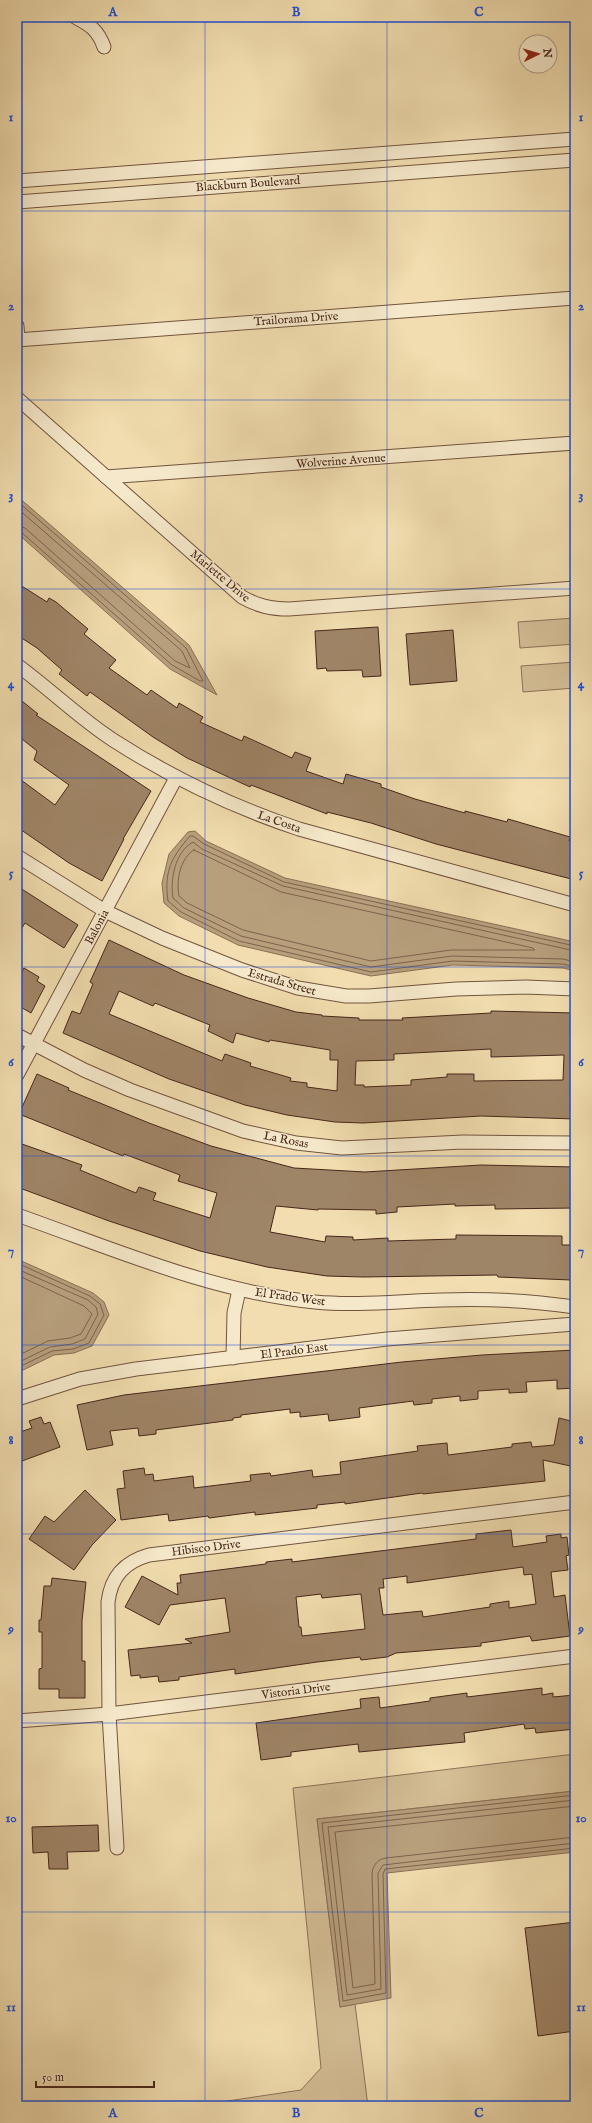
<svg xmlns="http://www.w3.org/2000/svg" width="592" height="2123" viewBox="0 0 592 2123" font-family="'IM FELL English',serif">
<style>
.green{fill:#d4be96;stroke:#8e7258}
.water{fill:#b79f7c;stroke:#8a6f55}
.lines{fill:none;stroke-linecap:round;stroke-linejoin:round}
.shore{stroke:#7f624b;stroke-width:1}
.building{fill:#9f8567;stroke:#47261a;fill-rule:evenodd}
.street-casing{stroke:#72543f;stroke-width:15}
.street{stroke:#f6e9cb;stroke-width:13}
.grid{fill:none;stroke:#1d4ed8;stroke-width:1;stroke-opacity:0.55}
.labels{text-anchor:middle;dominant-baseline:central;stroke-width:3;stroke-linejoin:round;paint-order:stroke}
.street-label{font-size:12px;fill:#47261a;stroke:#f6e9cb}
.neatline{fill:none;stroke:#1d4ed8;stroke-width:1.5}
.grid-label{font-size:13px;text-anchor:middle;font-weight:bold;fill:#1d4ed8}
</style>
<rect width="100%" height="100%" fill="#f1ddaf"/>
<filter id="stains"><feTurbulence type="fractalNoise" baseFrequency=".005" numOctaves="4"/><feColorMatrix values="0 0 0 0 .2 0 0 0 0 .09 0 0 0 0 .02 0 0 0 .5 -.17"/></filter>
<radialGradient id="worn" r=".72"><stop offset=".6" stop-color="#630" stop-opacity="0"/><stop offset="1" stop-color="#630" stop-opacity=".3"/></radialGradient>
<g class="green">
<path d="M 574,618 L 575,644 L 520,648 L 518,622 Z"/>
<path d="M 575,662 L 575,688 L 523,692 L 521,666 Z"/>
<path d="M 575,1754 L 575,1791 L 317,1819 L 340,2007 L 355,2004 L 368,2106 L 194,2106 L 301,2090 L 321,2068 L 293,1788 Z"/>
</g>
<g class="water">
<path d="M 17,496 L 189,645 L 217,695 L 170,669 L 17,533 Z"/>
<path d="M 195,831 L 206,841 L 285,878 L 575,942 L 575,971 L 563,968 L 453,965 L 371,976 L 238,945 L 179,916 L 164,903 L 162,883 L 169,854 L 188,832 Z"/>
<path d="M 17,1259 L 93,1293 L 104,1302 L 109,1315 L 92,1346 L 74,1353 L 54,1355 L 17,1373 Z"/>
<path d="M 575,1791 L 575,1852 L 387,1873 L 391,1998 L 340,2007 L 317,1819 Z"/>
</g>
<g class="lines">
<g class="shore">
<path d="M 17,501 L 186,648 L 203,681 L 200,681 L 172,665 L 21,532 L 17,530"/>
<path d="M 17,508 L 182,651 L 190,668 L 175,661 L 25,528 L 17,525"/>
<path d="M 194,850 L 281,892 L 533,948 L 535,950 L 451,950 L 371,961 L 243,930 L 187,903 L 179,896 C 176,881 180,858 194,850 Z"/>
<path d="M 575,946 L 284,882 L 204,844 L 193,836 L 190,836 C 171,858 164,871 168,901 L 181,912 L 239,941 L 371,972 L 453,961 L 563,964 L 575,967"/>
<path d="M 575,951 L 283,886 L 202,849 L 193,842 C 175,852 170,879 173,898 L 184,908 L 241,936 L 371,967 L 452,956 L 563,959 L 575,962"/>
<path d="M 17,1263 L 90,1296 L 100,1304 L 104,1315 L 89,1343 L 73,1349 L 52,1351 L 17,1368"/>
<path d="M 17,1269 L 88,1300 L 96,1307 L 98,1314 L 85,1339 L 72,1344 L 50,1347 L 17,1363"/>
<path d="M 17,1275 L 84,1306 L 92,1314 L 81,1334 L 70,1338 L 48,1341 L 17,1356"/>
<path d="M 575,1795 L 322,1823 L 343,2001 L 386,1993 L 383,1874 L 385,1869 L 575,1848"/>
<path d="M 575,1800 L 328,1827 L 347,1995 L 381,1989 L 378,1873 L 383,1865 L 575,1843"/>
<path d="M 575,1806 L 335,1832 L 353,1988 L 375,1984 L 372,1873 C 373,1865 378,1859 386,1858 L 575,1837"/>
</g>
</g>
<g class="building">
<path d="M 17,583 L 47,602 L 49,598 L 56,602 L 88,629 L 84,634 L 116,660 L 109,668 L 147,695 L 151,690 L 177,708 L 179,703 L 203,717 L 200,722 L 242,741 L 244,736 L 292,758 L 295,752 L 311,758 L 306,771 L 343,784 L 346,774 L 381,784 L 381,787 L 415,799 L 465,813 L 465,811 L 507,822 L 508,819 L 570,837 L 569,841 L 575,842 L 575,880 L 436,844 L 371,823 L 327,812 L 327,814 L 251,785 L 250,787 L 187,758 L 153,737 L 90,692 L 87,696 L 59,674 L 62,670 L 37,648 L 17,635 Z"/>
<path d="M 378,627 L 381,676 L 363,677 L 362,670 L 327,671 L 326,668 L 317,669 L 315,631 Z"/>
<path d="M 453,630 L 457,681 L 410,685 L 406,634 Z"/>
<path d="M 17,697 L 38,714 L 36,715 L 151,791 L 123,839 L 124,839 L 102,881 L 69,863 L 17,827 L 17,777 L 55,805 L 69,785 L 34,760 L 37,751 L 17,735 Z"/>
<path d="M 17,886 L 78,925 L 64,948 L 25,923 L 17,936 Z"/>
<path d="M 109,940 L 184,975 L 248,998 L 296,1012 L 322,1015 L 322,1016 L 359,1018 L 359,1020 L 403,1020 L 402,1018 L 491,1013 L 491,1011 L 575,1013 L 575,1119 L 481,1116 L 363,1123 L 335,1122 L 287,1115 L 245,1105 L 169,1079 L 63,1033 L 72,1011 L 80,1014 L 93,984 L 90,982 ZM 119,991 L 153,1006 L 155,1003 L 210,1025 L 208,1031 L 233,1043 L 236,1033 L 269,1042 L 270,1040 L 330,1050 L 330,1060 L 338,1060 L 337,1091 L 307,1087 L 307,1083 L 290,1081 L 291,1078 L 250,1066 L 251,1063 L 225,1054 L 222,1061 L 109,1014 ZM 491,1049 L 491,1057 L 564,1055 L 563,1080 L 474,1081 L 474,1074 L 447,1074 L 447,1077 L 411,1080 L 411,1085 L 364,1087 L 364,1085 L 355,1085 L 356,1061 L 394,1060 L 394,1054 Z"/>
<path d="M 24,968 L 39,977 L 37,981 L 45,986 L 31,1013 L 17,1005 L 17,981 Z"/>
<path d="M 37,1074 L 69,1088 L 68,1090 L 149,1123 L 211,1146 L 294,1168 L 365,1172 L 481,1165 L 575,1167 L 575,1208 L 495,1209 L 495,1205 L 455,1206 L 455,1204 L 397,1207 L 397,1212 L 376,1214 L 376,1210 L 318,1209 L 318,1210 L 276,1206 L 270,1232 L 325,1242 L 326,1236 L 353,1237 L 353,1240 L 388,1238 L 388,1241 L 456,1239 L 456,1235 L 562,1236 L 562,1245 L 572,1245 L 571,1280 L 498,1277 L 497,1275 L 363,1277 L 327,1276 L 267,1267 L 200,1251 L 109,1221 L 17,1187 L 17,1149 L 19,1143 L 82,1165 L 80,1170 L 136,1193 L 139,1187 L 156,1193 L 153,1200 L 210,1218 L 217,1193 L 178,1181 L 180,1175 L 124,1154 L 123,1156 L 19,1114 Z"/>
<path d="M 575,1350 L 575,1388 L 557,1389 L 557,1380 L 526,1382 L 527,1392 L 509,1393 L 509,1389 L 478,1391 L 478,1399 L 460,1401 L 460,1396 L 432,1399 L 432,1403 L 414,1405 L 413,1401 L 359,1408 L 360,1417 L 329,1421 L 328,1414 L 300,1417 L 300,1412 L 290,1413 L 290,1409 L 241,1415 L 241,1417 L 233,1418 L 233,1420 L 156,1430 L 156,1434 L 139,1436 L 138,1428 L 110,1431 L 113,1445 L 87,1450 L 77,1405 L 124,1395 L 402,1362 L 482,1355 Z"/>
<path d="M 41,1417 L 44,1424 L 50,1422 L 60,1447 L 22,1461 L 17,1448 L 17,1433 L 32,1428 L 29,1421 Z"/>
<path d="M 559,1418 L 575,1422 L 575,1467 L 543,1460 L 545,1481 L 423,1494 L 422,1493 L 345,1504 L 345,1502 L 317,1505 L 317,1508 L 255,1515 L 255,1512 L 209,1518 L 208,1516 L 169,1521 L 168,1514 L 121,1520 L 117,1489 L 125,1488 L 123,1471 L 144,1468 L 145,1475 L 153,1474 L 154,1481 L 193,1476 L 194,1488 L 251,1481 L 250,1475 L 270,1473 L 271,1476 L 312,1470 L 313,1477 L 341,1474 L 340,1462 L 418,1451 L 417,1446 L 447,1443 L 448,1455 L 512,1447 L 512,1444 L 531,1442 L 532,1447 L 554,1445 Z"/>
<path d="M 85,1490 L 116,1520 L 92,1545 L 74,1570 L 29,1539 L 45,1516 L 54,1522 Z"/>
<path d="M 511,1530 L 513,1547 L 547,1542 L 546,1536 L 561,1534 L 561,1538 L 567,1537 L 569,1555 L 566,1556 L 568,1570 L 551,1572 L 554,1597 L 565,1595 L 570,1636 L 532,1641 L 530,1636 L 481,1643 L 481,1646 L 396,1653 L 387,1657 L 361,1660 L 360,1657 L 317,1662 L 235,1674 L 235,1669 L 179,1677 L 179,1680 L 159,1682 L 158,1676 L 140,1678 L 140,1675 L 131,1676 L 128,1650 L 192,1643 L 185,1639 L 230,1632 L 225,1598 L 170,1605 L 159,1625 L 125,1607 L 142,1576 L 178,1595 L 177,1583 L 181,1583 L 180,1575 L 266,1564 L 266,1562 L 292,1559 L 292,1562 L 476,1539 L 476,1534 ZM 523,1567 L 524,1575 L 532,1574 L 536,1604 L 509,1608 L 509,1601 L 490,1604 L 490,1607 L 423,1617 L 422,1611 L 383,1615 L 379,1588 L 384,1588 L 383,1579 L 407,1576 L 407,1583 ZM 321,1594 L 322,1598 L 361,1594 L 365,1629 L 302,1636 L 301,1627 L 299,1627 L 296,1597 Z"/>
<path d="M 52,1578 L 86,1582 L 82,1621 L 82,1661 L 85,1661 L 85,1698 L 59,1698 L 59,1689 L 39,1689 L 39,1669 L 42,1668 L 42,1632 L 39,1632 L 39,1620 L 41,1620 L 44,1586 L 51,1586 Z"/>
<path d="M 542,1688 L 542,1695 L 553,1693 L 553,1697 L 575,1695 L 575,1729 L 536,1733 L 535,1728 L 525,1729 L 524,1724 L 464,1733 L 465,1742 L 359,1752 L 358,1744 L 291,1752 L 291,1756 L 261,1760 L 256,1723 L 361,1708 L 360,1699 L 379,1697 L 380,1708 L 430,1701 L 430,1698 L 467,1693 L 467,1697 Z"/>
<path d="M 98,1825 L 99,1851 L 67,1852 L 68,1869 L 49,1869 L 48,1852 L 33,1853 L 32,1827 Z"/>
<path d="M 575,1922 L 575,2031 L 538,2036 L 525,1928 Z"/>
</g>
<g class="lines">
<defs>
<g id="street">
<path d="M 75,17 C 90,25 98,30 104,47"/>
<path d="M 17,181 L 575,139"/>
<path d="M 17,202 L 575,160"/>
<path d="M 17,326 L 18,340"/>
<path d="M 17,340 L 575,298"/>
<path d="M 17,398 L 242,597 C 258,606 271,609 289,609 L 575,588"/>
<path d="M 106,477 L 575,443"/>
<path d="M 17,665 C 50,689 79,718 113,740 C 172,778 233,807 299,829 L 575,905"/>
<path d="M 17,856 L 105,911 L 162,938 L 242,970 L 298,988 L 346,996 L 369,996 L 456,989 L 526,987 L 575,989"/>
<path d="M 17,1035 L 84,1070 L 130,1090 L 243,1131 L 296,1143 L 342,1148 L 463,1142 L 575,1143"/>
<path d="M 17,1075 L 176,778"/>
<path d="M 17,1215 C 114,1249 212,1292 315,1302 C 357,1306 400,1301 442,1300 C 486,1298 531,1301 575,1307"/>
<path d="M 233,1358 L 234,1313 L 239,1290"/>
<path d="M 17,1399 L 80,1379 L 136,1369 L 387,1339 L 575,1324"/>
<path d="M 17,1721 L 109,1714 L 575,1656"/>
<path d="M 117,1848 L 109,1714 L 108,1602 C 111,1577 124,1562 149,1555 L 575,1502"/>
</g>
</defs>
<use href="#street" class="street-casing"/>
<use href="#street" class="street"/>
</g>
<path class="grid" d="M 205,17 L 205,2106M 387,17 L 387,2106M 17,211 L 575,211M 17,400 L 575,400M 17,589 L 575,589M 17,778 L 575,778M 17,967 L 575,967M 17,1156 L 575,1156M 17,1345 L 575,1345M 17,1534 L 575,1534M 17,1723 L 575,1723M 17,1912 L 575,1912"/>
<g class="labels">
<g class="street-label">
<text transform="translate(248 184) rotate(-4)">Blackburn Boulevard</text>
<text transform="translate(296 319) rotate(-4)">Trailorama Drive</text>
<text transform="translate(341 461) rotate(-4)">Wolverine Avenue</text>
<text transform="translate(220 576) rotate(40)">Marlette Drive</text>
<text transform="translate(279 822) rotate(19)">La Costa</text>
<text transform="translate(97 927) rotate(-62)">Balonia</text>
<text transform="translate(282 982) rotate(16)">Estrada Street</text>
<text transform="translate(286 1140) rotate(11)">La Rosas</text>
<text transform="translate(290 1297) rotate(8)">El Prado West</text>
<text transform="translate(294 1351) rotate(-7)">El Prado East</text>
<text transform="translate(206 1548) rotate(-7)">Hibisco Drive</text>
<text transform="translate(296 1691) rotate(-7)">Vistoria Drive</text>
</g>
</g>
<rect width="592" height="2123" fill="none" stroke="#f1ddaf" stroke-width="44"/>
<g transform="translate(538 54) rotate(85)"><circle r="19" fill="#f6e9cb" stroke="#b09b84"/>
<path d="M0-3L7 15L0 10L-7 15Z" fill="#8f2418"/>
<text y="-6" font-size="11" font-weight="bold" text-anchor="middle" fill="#47261a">N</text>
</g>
<path d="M36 2081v6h118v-6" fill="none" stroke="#47261a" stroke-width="2"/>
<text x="42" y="2081" font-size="12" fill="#47261a" stroke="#f6e9cb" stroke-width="3" paint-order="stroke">50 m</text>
<rect x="22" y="22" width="548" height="2079" class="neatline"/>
<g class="grid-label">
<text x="113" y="16">A</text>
<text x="296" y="16">B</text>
<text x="479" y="16">C</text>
<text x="11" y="121">1</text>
<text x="581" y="121">1</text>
<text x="11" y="310">2</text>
<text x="581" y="310">2</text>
<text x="11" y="499">3</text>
<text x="581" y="499">3</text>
<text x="11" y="688">4</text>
<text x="581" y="688">4</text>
<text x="11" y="877">5</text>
<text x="581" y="877">5</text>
<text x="11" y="1066">6</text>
<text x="581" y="1066">6</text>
<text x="11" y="1255">7</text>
<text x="581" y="1255">7</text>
<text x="11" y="1444">8</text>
<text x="581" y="1444">8</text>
<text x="11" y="1633">9</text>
<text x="581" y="1633">9</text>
<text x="11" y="1822">10</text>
<text x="581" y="1822">10</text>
<text x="11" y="2011">11</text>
<text x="581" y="2011">11</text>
<text x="113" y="2117">A</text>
<text x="296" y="2117">B</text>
<text x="479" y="2117">C</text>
</g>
<rect width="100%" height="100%" filter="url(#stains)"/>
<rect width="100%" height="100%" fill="url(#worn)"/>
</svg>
